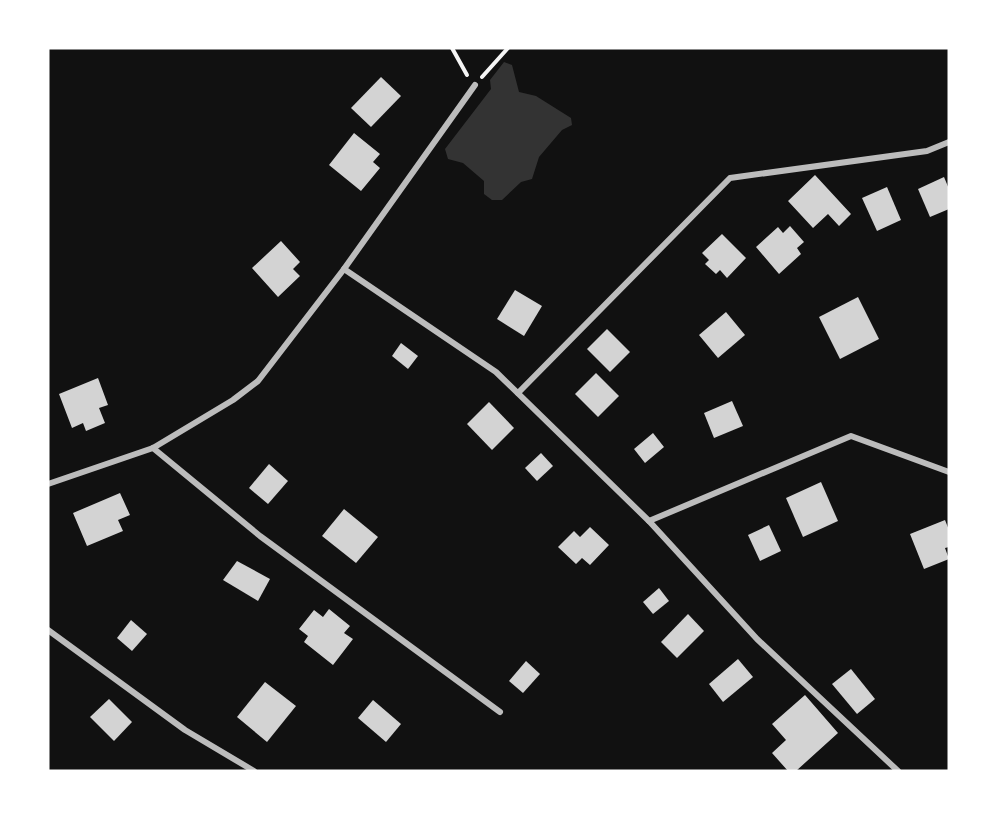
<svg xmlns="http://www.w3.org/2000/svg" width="997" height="819" viewBox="0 0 997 819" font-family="'Golos Text',sans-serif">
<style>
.water{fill:#333}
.building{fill:#d3d3d3}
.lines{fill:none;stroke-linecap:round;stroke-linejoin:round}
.path{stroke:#f5f5f5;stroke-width:4}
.minor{stroke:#bcbcbc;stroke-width:6}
</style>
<rect width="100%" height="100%" fill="#111"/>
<path class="water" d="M 504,62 L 512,65 L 519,92 L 536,96 L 571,118 L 572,125 L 562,130 L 539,157 L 532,179 L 521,182 L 502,200 L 492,200 L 484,194 L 484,181 L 463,163 L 448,159 L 445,149 L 491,89 L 490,80 Z"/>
<g class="building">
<path d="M 381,77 L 401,96 L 371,127 L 351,108 Z"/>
<path d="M 354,133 L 380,154 L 373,162 L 380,168 L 361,191 L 329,165 Z"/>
<path d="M 815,175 L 851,214 L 839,226 L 828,214 L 813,228 L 788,201 Z"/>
<path d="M 944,177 L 949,189 L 949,209 L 930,217 L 918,189 Z"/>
<path d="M 887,187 L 901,220 L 877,231 L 862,198 Z"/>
<path d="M 790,226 L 804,242 L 797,248 L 801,254 L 779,274 L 756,247 L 778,227 L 783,233 Z"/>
<path d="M 722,234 L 746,258 L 727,278 L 720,270 L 716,274 L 705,264 L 709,260 L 702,253 Z"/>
<path d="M 281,241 L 300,262 L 293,269 L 300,276 L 278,297 L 252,268 Z"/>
<path d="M 515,290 L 542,306 L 524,336 L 497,319 Z"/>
<path d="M 858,297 L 879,339 L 840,359 L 819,317 Z"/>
<path d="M 726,312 L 745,335 L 718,358 L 699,335 Z"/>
<path d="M 607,329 L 630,352 L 610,372 L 587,349 Z"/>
<path d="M 401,343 L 418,356 L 408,369 L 392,356 Z"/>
<path d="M 596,373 L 619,396 L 598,417 L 575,394 Z"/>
<path d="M 98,378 L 108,405 L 99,408 L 105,423 L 86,431 L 83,423 L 72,428 L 59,394 Z"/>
<path d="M 732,401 L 743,426 L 714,438 L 704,413 Z"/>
<path d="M 489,402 L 514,428 L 492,450 L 467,424 Z"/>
<path d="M 653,433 L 664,447 L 645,463 L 634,449 Z"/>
<path d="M 541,453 L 553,466 L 537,481 L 525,468 Z"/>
<path d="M 269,464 L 288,481 L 268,504 L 249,488 Z"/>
<path d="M 821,482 L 838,521 L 803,537 L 786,498 Z"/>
<path d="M 120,493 L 130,515 L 118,520 L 123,531 L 87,546 L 73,513 Z"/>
<path d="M 344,509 L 378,537 L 356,563 L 322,536 Z"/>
<path d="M 945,520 L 949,530 L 949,547 L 945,548 L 949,559 L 924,569 L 910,534 Z"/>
<path d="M 769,525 L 781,551 L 760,561 L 748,535 Z"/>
<path d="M 590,527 L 609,545 L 590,565 L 582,558 L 576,564 L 558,547 L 574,531 L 580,537 Z"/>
<path d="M 237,561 L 270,579 L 258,601 L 223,580 Z"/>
<path d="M 659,588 L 669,601 L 653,614 L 643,602 Z"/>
<path d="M 329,609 L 350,626 L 344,633 L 353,639 L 333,665 L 304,642 L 308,636 L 299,629 L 314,610 L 323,617 Z"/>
<path d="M 688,614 L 704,631 L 677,658 L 661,642 Z"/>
<path d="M 131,620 L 147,634 L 132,651 L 117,638 Z"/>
<path d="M 738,659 L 753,677 L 723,702 L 709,684 Z"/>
<path d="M 526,661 L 540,674 L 523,693 L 509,681 Z"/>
<path d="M 851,669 L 875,699 L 857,714 L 832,684 Z"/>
<path d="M 265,682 L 296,706 L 267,742 L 237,717 Z"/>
<path d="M 805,695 L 838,733 L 796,771 L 788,771 L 772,753 L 786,740 L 772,724 Z"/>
<path d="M 109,699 L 132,722 L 114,741 L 90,717 Z"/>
<path d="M 373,700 L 401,724 L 386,742 L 358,718 Z"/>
</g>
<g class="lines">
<g class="path">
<path d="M 452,48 L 467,75"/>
<path d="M 482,77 L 508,48"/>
</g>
<g class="minor">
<path d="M 344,269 L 496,372 L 649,521"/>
<path d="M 518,393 L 730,178 L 927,151 L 949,142"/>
<path d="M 153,448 L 260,536 L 500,712"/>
<path d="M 48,484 L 153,448 L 233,400 L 258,381 L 344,269 L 475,85"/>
<path d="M 48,630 L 185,730 L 254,771"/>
<path d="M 898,771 L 757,639 L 649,521 L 851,436 L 949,472"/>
</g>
</g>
<rect width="997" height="819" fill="none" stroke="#ffffff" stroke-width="99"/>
</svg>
